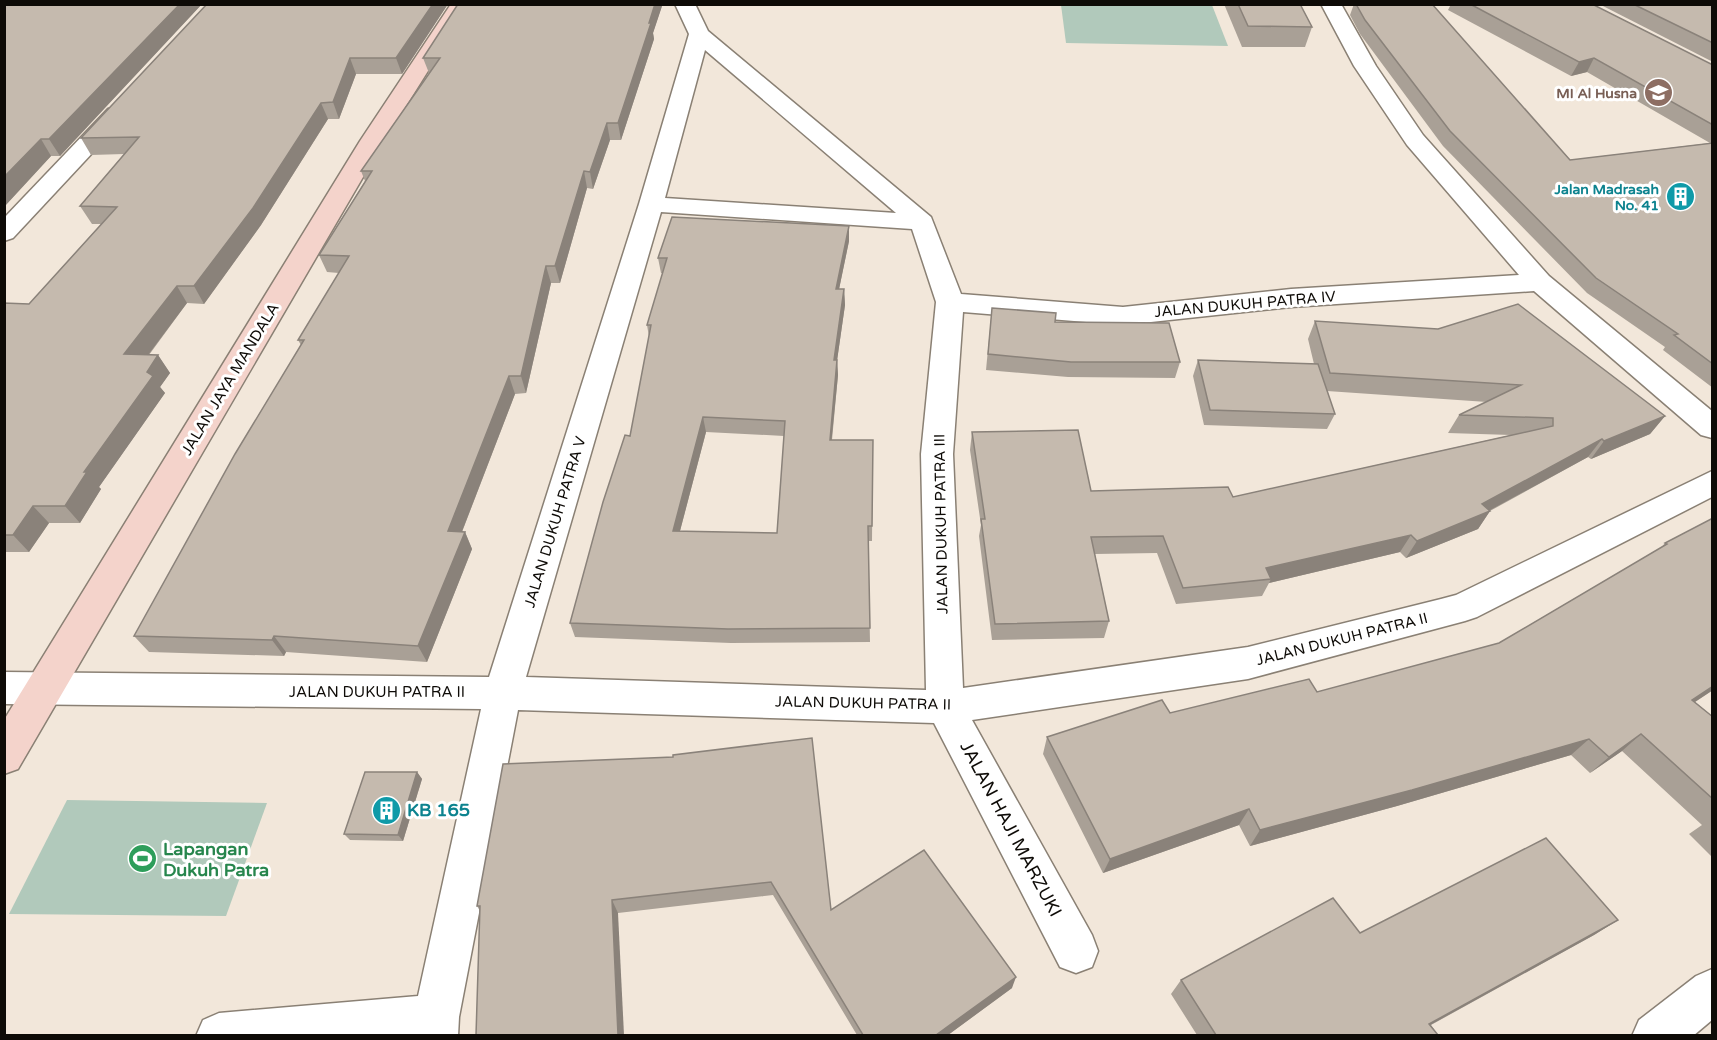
<svg xmlns="http://www.w3.org/2000/svg" width="1717" height="1040" viewBox="0 0 1717 1040" font-family="'Varela Round',sans-serif">
<style>
.green{fill:#b1c9bb}
.lines{fill:none;stroke-linecap:round;stroke-linejoin:round}
.street-casing{stroke:#8a8074;stroke-width:3}
.secondary-casing{stroke:#8a8074;stroke-width:3}
.street{fill:#fff;fill-rule:evenodd}
.secondary{fill:#f4d3cb;fill-rule:evenodd}
.wall{fill:#a9a096;fill-rule:evenodd}
.shaded-wall{fill:#8a827a}
.building{fill:#c5baae;stroke:#8a827a;stroke-width:1.5;fill-rule:evenodd}
.labels{text-anchor:middle;dominant-baseline:central;stroke-width:6;stroke-linejoin:round;paint-order:stroke}
.far-education-label{font-size:14px;font-weight:bold;fill:#785e54;stroke:#fff;text-anchor:end}
.far-culture-label{font-size:14px;font-weight:bold;fill:#0d838f;stroke:#fff;text-anchor:end}
.street-label{font-size:15px;fill:#0e0b07;stroke:#fff}
.near-culture-label{font-size:18px;font-weight:bold;fill:#0d838f;stroke:#fff;text-anchor:start}
.near-street-label{font-size:18px;fill:#0e0b07;stroke:#fff}
.near-leisure-label{font-size:18px;font-weight:bold;fill:#27864d;stroke:#fff;text-anchor:start}
</style>
<rect width="100%" height="100%" fill="#f2e7da"/>
<g class="green">
<path d="M 1061,5 L 1212,5 L 1228,46 L 1066,43 Z"/>
<path d="M 67,800 L 267,803 L 226,916 L 9,914 Z"/>
</g>
<g class="lines">
<defs>
<g id="street">
<path d="M 675,4 L 695,4 L 708,31 L 931,217 L 961,294 L 1123,307 L 1291,289 L 1519,275 L 1407,145 L 1354,66 L 1321,4 L 1341,4 L 1376,66 L 1423,135 L 1549,276 L 1712,411 L 1712,438 L 1701,435 L 1534,291 L 1291,307 L 1123,325 L 963,312 L 953,454 L 963,688 L 1248,647 L 1441,599 L 1456,595 L 1712,471 L 1712,497 L 1477,617 L 1465,621 L 1248,679 L 972,720 L 1092,935 L 1098,951 L 1092,967 L 1076,973 L 1060,967 L 934,723 L 518,710 L 459,1017 L 458,1036 L 196,1036 L 203,1020 L 219,1013 L 418,996 L 481,709 L 4,704 L 4,672 L 489,677 L 639,204 L 689,34 ZM 705,50 L 896,213 L 665,198 ZM 661,212 L 912,229 L 936,302 L 921,454 L 926,690 L 526,677 Z"/>
<path d="M 116,107 L 124,109 L 127,114 L 124,119 L 13,238 L 4,241 L 4,218 L 108,109 Z"/>
<path d="M 1712,969 L 1712,1020 L 1693,1036 L 1632,1036 L 1639,1020 L 1696,976 Z"/>
</g>
<path id="secondary" d="M 451,4 L 470,4 L 384,141 L 18,769 L 4,774 L 4,720 L 360,141 Z"/>
</defs>
<use href="#street" class="street-casing"/>
<use href="#secondary" class="secondary-casing"/>
<use href="#street" class="street"/>
<use href="#secondary" class="secondary"/>
</g>
<g class="wall">
<path d="M 4,4 L 202,4 L 60,156 L 51,156 L 4,207 Z"/>
<path d="M 207,4 L 448,4 L 402,74 L 356,74 L 339,119 L 328,119 L 261,225 L 204,304 L 187,303 L 149,355 L 158,355 L 170,373 L 160,387 L 165,393 L 99,487 L 101,489 L 80,523 L 49,523 L 29,552 L 4,552 L 4,303 L 29,304 L 101,224 L 92,224 L 80,206 L 124,154 L 91,155 L 81,138 Z"/>
<path d="M 1224,4 L 1300,4 L 1312,27 L 1305,47 L 1242,47 Z"/>
<path d="M 1354,4 L 1432,4 L 1570,160 L 1710,143 L 1587,72 L 1571,76 L 1448,10 L 1451,4 L 1592,4 L 1713,65 L 1713,388 L 1663,350 L 1665,347 L 1587,293 L 1443,146 L 1360,34 L 1350,15 Z"/>
<path d="M 1599,4 L 1713,4 L 1713,62 Z"/>
<path d="M 662,6 L 653,33 L 654,39 L 621,140 L 610,140 L 593,189 L 587,188 L 560,283 L 551,283 L 526,393 L 515,394 L 462,532 L 465,532 L 472,549 L 427,662 L 286,652 L 284,656 L 149,652 L 134,636 L 301,345 L 298,340 L 339,273 L 327,272 L 319,255 L 365,181 L 361,171 L 429,73 L 423,58 Z"/>
<path d="M 849,241 L 839,289 L 844,289 L 845,305 L 837,360 L 838,375 L 832,440 L 873,440 L 872,541 L 868,541 L 870,642 L 731,643 L 575,637 L 570,623 L 630,436 L 649,337 L 647,325 L 663,273 L 661,273 L 658,258 ZM 706,432 L 784,436 L 777,533 L 680,531 Z"/>
<path d="M 992,308 L 1055,322 L 1180,362 L 1175,378 L 1068,377 L 986,370 Z"/>
<path d="M 1315,321 L 1665,416 L 1650,434 L 1591,459 L 1588,457 L 1490,511 L 1478,529 L 1406,558 L 1400,552 L 1269,583 L 1262,596 L 1176,604 L 1157,553 L 1095,554 L 1109,621 L 1104,638 L 992,640 L 979,536 L 981,525 L 970,450 L 972,432 L 1091,491 L 1233,497 L 1511,435 L 1448,433 L 1459,415 L 1487,402 L 1327,391 L 1335,414 L 1327,429 L 1204,425 L 1193,376 L 1198,360 L 1314,364 L 1308,339 Z"/>
<path d="M 1713,518 L 1713,690 L 1695,702 L 1713,717 L 1713,858 L 1689,834 L 1702,825 L 1622,751 L 1590,773 L 1571,755 L 1397,806 L 1250,846 L 1239,825 L 1103,873 L 1043,754 L 1047,737 L 1170,713 L 1317,692 L 1499,643 L 1661,548 L 1665,543 Z"/>
<path d="M 503,764 L 831,910 L 1012,988 L 948,1035 L 857,1035 L 773,895 L 618,913 L 480,911 L 477,906 Z"/>
<path d="M 417,772 L 422,779 L 403,841 L 350,840 L 344,834 Z"/>
<path d="M 1618,920 L 1594,935 L 1431,1025 L 1438,1035 L 1197,1035 L 1171,994 L 1181,980 L 1360,933 Z"/>
</g>
<g class="shaded-wall">
<path d="M 180,4 L 202,4 L 60,156 L 49,139 Z"/>
<path d="M 433,4 L 448,4 L 402,74 L 396,58 Z"/>
<path d="M 655,4 L 661,4 L 662,6 L 653,33 L 654,39 L 621,140 L 618,123 Z"/>
<path d="M 350,58 L 356,74 L 339,119 L 333,102 Z"/>
<path d="M 1594,58 L 1587,72 L 1571,76 L 1579,62 Z"/>
<path d="M 321,103 L 328,119 L 261,225 L 204,304 L 194,286 Z"/>
<path d="M 607,123 L 610,140 L 593,189 L 590,172 Z"/>
<path d="M 41,139 L 51,156 L 4,207 L 4,177 Z"/>
<path d="M 584,171 L 587,188 L 560,283 L 555,266 Z"/>
<path d="M 849,226 L 849,241 L 836,304 L 836,289 Z"/>
<path d="M 546,266 L 551,283 L 526,393 L 521,376 Z"/>
<path d="M 177,286 L 187,303 L 136,371 L 124,354 Z"/>
<path d="M 844,289 L 845,305 L 835,375 L 834,360 Z"/>
<path d="M 158,355 L 170,373 L 160,387 L 165,393 L 99,487 L 101,489 L 80,523 L 65,506 L 84,472 Z"/>
<path d="M 837,360 L 838,375 L 830,455 L 830,440 Z"/>
<path d="M 509,376 L 515,394 L 456,547 L 448,531 Z"/>
<path d="M 1665,416 L 1650,434 L 1591,459 L 1604,441 Z"/>
<path d="M 703,417 L 706,432 L 676,546 L 673,531 Z"/>
<path d="M 1602,439 L 1588,457 L 1481,515 L 1490,511 L 1478,529 L 1406,558 L 1417,541 L 1482,504 Z"/>
<path d="M 33,506 L 49,523 L 29,552 L 13,535 Z"/>
<path d="M 465,532 L 472,549 L 427,662 L 418,646 Z"/>
<path d="M 1411,535 L 1400,552 L 1269,583 L 1271,579 L 1266,568 Z"/>
<path d="M 274,636 L 286,652 L 284,656 L 272,640 Z"/>
<path d="M 1713,686 L 1713,690 L 1672,717 L 1692,700 Z"/>
<path d="M 1641,734 L 1622,751 L 1590,773 L 1609,757 Z"/>
<path d="M 1589,739 L 1571,755 L 1397,806 L 1250,846 L 1260,830 Z"/>
<path d="M 417,772 L 422,779 L 403,841 L 398,835 Z"/>
<path d="M 1249,809 L 1239,825 L 1103,873 L 1110,859 Z"/>
<path d="M 612,900 L 618,913 L 624,1035 L 618,1035 Z"/>
<path d="M 1618,920 L 1594,935 L 1412,1035 L 1429,1024 Z"/>
<path d="M 1016,977 L 1012,988 L 948,1035 L 936,1035 Z"/>
</g>
<g class="building">
<path d="M 4,4 L 180,4 L 49,139 L 41,139 L 4,177 Z"/>
<path d="M 207,4 L 433,4 L 396,58 L 350,58 L 333,102 L 321,103 L 253,208 L 194,286 L 177,286 L 124,354 L 158,355 L 147,372 L 153,376 L 84,472 L 87,472 L 65,506 L 33,506 L 13,535 L 4,535 L 4,303 L 29,304 L 117,207 L 80,206 L 139,137 L 81,138 Z"/>
<path d="M 458,4 L 655,4 L 649,23 L 651,23 L 618,123 L 607,123 L 590,172 L 584,171 L 555,266 L 546,266 L 521,376 L 509,376 L 448,531 L 465,532 L 418,646 L 274,636 L 272,640 L 134,636 L 235,454 L 304,340 L 298,340 L 349,256 L 319,255 L 372,171 L 361,171 L 440,58 L 423,58 Z"/>
<path d="M 1238,4 L 1300,4 L 1312,27 L 1248,26 Z"/>
<path d="M 1356,4 L 1432,4 L 1570,160 L 1713,143 L 1713,364 L 1674,335 L 1678,334 L 1596,278 L 1450,131 L 1365,20 Z"/>
<path d="M 1470,4 L 1592,4 L 1713,65 L 1713,125 L 1594,58 L 1579,62 Z"/>
<path d="M 1633,4 L 1713,4 L 1713,43 Z"/>
<path d="M 672,217 L 849,226 L 836,289 L 844,289 L 834,360 L 837,360 L 830,440 L 873,440 L 872,526 L 868,526 L 870,628 L 728,629 L 570,623 L 603,502 L 625,435 L 630,436 L 651,325 L 647,325 L 667,258 L 658,258 ZM 703,417 L 785,421 L 777,533 L 673,531 Z"/>
<path d="M 1518,304 L 1665,416 L 1604,441 L 1602,439 L 1482,504 L 1490,511 L 1417,541 L 1411,535 L 1266,568 L 1271,579 L 1183,588 L 1163,536 L 1091,537 L 1109,621 L 995,624 L 981,519 L 985,519 L 972,432 L 1078,430 L 1091,491 L 1228,487 L 1233,497 L 1553,426 L 1553,418 L 1459,415 L 1521,385 L 1330,373 L 1315,321 L 1438,329 Z"/>
<path d="M 992,308 L 1056,313 L 1055,322 L 1169,323 L 1180,362 L 1071,362 L 988,354 Z"/>
<path d="M 1198,360 L 1318,364 L 1335,414 L 1210,410 Z"/>
<path d="M 1713,518 L 1713,686 L 1692,700 L 1713,717 L 1713,799 L 1641,734 L 1609,757 L 1589,739 L 1412,790 L 1260,830 L 1249,809 L 1110,859 L 1047,737 L 1162,700 L 1170,713 L 1309,679 L 1317,692 L 1499,643 L 1667,544 L 1665,543 Z"/>
<path d="M 812,738 L 831,910 L 924,850 L 1016,977 L 936,1035 L 863,1035 L 771,882 L 612,900 L 618,1035 L 476,1035 L 480,906 L 477,906 L 503,764 L 673,757 L 673,755 Z"/>
<path d="M 365,772 L 417,772 L 398,835 L 344,834 Z"/>
<path d="M 1546,838 L 1618,920 L 1429,1024 L 1438,1035 L 1216,1035 L 1181,980 L 1333,898 L 1360,933 Z"/>
</g>
<defs>
<symbol id="school-disc" viewBox="-11 -11 22 22"><circle r="9.5" fill="#8d6e63" stroke="#fff"/><path d="M0-5L7-2L0 1L-7-2ZM-4 1L0 2.5L4 1V4Q0 6-4 4Z" fill="#fff"/></symbol>
<symbol id="building-disc" viewBox="-11 -11 22 22"><circle r="9.5" fill="#0f9aa8" stroke="#fff"/><path d="M-4-6H4V6H1V3H-1V6H-4ZM-2.5-4.3h1.7v1.8h-1.7ZM.8-4.3h1.7v1.8H.8ZM-2.5-1h1.7V.8h-1.7ZM.8-1h1.7V.8H.8Z" fill="#fff"/></symbol>
<symbol id="stadium-disc" viewBox="-11 -11 22 22"><circle r="9.5" fill="#2e9e5b" stroke="#fff"/><path d="M0-5a6.5 5 0 1 0 0 10a6.5 5 0 1 0 0-10ZM-3.5-1.8h7v3.6h-7Z" fill="#fff"/></symbol>
</defs>
<g fill-rule="evenodd">
<use href="#school-disc" x="1642" y="76" width="33" height="33"/>
<use href="#building-disc" x="1664" y="180" width="33" height="33"/>
<use href="#building-disc" x="370" y="794" width="33" height="33"/>
<use href="#stadium-disc" x="126" y="842" width="33" height="33"/>
</g>
<g class="labels">
<g class="far-education-label">
<text x="1637" y="93">MI Al Husna</text>
</g>
<g class="far-culture-label">
<text x="1659" y="189">Jalan Madrasah<tspan x="1659" dy="16">No. 41</tspan></text>
</g>
<g class="street-label">
<text transform="translate(1245 304) rotate(-5)">JALAN DUKUH PATRA IV</text>
<text transform="translate(230 379) rotate(-59)">JALAN JAYA MANDALA</text>
<text transform="translate(555 522) rotate(-73)">JALAN DUKUH PATRA V</text>
<text transform="translate(941 524) rotate(-91)">JALAN DUKUH PATRA III</text>
<text transform="translate(1342 639) rotate(-14)">JALAN DUKUH PATRA II</text>
<text x="377" y="692">JALAN DUKUH PATRA II</text>
<text transform="translate(863 703) rotate(1)">JALAN DUKUH PATRA II</text>
</g>
<g class="near-culture-label">
<text x="407" y="810">KB 165</text>
</g>
<g class="near-street-label">
<text transform="translate(1011 829) rotate(62)">JALAN HAJI MARZUKI</text>
</g>
<g class="near-leisure-label">
<text x="163" y="849">Lapangan<tspan x="163" dy="21">Dukuh Patra</tspan></text>
</g>
</g>
<rect width="1717" height="1040" fill="none" stroke="#0e0b07" stroke-width="12"/>
</svg>
